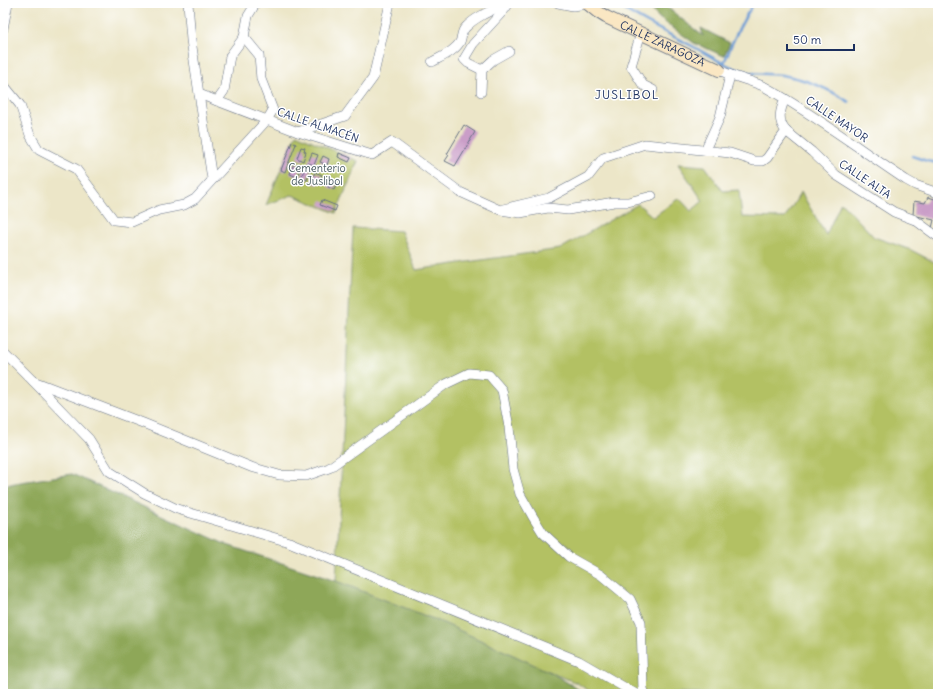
<svg xmlns="http://www.w3.org/2000/svg" width="941" height="697" viewBox="0 0 941 697" font-family="Delius,sans-serif">
<style>
.green{fill:#b3c163;stroke:#677860}
.forest{fill:#8ea759;stroke:#546b5c}
.lines{fill:none;stroke-linecap:round;stroke-linejoin:round}
.stream{stroke:#6b9cd5;stroke-width:2.5}
.building{fill:#ca9ec8}
.street-casing{stroke:#646f83;stroke-width:10}
.secondary-casing{stroke:#646f83;stroke-width:14}
.street{stroke:#fff;stroke-width:9}
.secondary{stroke:#fae7c3;stroke-width:12}
.labels{text-anchor:middle;dominant-baseline:central;stroke-width:3;stroke-linejoin:round;paint-order:stroke}
.street-label{font-size:11px;fill:#1b2f5e;stroke:#fff}
.park-label{font-size:11px;fill:#495b60;stroke:#fff}
.neighbourhood-label{font-size:12px;letter-spacing:1px;fill:#1b2f5e;stroke:#fff}
</style>
<rect width="100%" height="100%" fill="#fff"/>
<filter id="ink" filterUnits="userSpaceOnUse"><feTurbulence type="fractalNoise" baseFrequency=".025" numOctaves="2"/><feDisplacementMap in="SourceGraphic" scale="8" xChannelSelector="R" yChannelSelector="G"/><feConvolveMatrix kernelMatrix="1 2 1 2 8 2 1 2 1" color-interpolation-filters="sRGB"/></filter>
<filter id="wash" filterUnits="userSpaceOnUse"><feTurbulence type="fractalNoise" baseFrequency=".012" numOctaves="4" result="noise"/><feDisplacementMap in="SourceGraphic" scale="16" xChannelSelector="R" yChannelSelector="G"/><feGaussianBlur stdDeviation="0.9" result="paint"/><feColorMatrix in="noise" values="0 0 0 0 0 0 0 0 0 0 0 0 0 0 0 0 0 1.4 0 .05"/><feComposite in="paint" operator="in"/></filter>
<g filter="url(#wash)">
<rect width="100%" height="100%" fill="#ece6c8"/>
<g class="green">
<path d="M 296,134 L 358,161 L 336,213 L 292,195 L 266,205 Z"/>
<path d="M 678,164 L 705,166 L 723,191 L 739,190 L 742,217 L 785,218 L 801,192 L 826,235 L 841,202 L 874,237 L 911,250 L 938,264 L 938,694 L 594,694 L 577,683 L 552,673 L 441,622 L 336,581 L 353,228 L 401,231 L 416,270 L 467,262 L 560,249 L 638,204 L 653,217 L 679,198 L 691,211 L 703,201 Z"/>
</g>
<g class="forest">
<path d="M 646,3 L 664,3 L 673,12 L 703,36 L 701,28 L 730,43 L 724,56 L 694,43 L 659,18 Z"/>
<path d="M 72,474 L 227,545 L 336,581 L 441,622 L 552,673 L 586,694 L 3,694 L 3,486 L 15,483 Z"/>
</g>
<g class="lines">
<g class="stream">
<path d="M 614,3 C 639,20 667,33 694,47 C 709,55 727,67 743,71 C 755,75 769,73 782,75 C 806,79 829,89 849,102"/>
<path d="M 724,63 C 732,42 741,22 754,3"/>
<path d="M 912,156 L 927,161 L 938,163"/>
</g>
</g>
<g id="blocks">
<g class="building">
<path d="M 464,125 L 475,132 L 455,166 L 445,161 L 449,155 L 447,154 Z"/>
<path d="M 292,142 L 296,144 L 285,172 L 281,170 Z"/>
<path d="M 301,147 L 305,148 L 304,151 L 306,152 L 303,161 L 297,158 Z"/>
<path d="M 312,153 L 318,155 L 314,165 L 308,163 Z"/>
<path d="M 339,153 L 351,158 L 349,162 L 338,157 Z"/>
<path d="M 323,156 L 329,159 L 327,165 L 320,162 Z"/>
<path d="M 294,163 L 301,166 L 297,177 L 290,174 Z"/>
<path d="M 305,167 L 311,170 L 307,180 L 301,178 Z"/>
<path d="M 315,172 L 322,175 L 318,185 L 311,182 Z"/>
<path d="M 331,180 L 337,183 L 334,190 L 328,187 Z"/>
<path d="M 928,197 L 938,200 L 938,232 L 932,228 L 934,220 L 913,215 L 914,201 L 925,203 Z"/>
<path d="M 322,200 L 337,206 L 335,211 L 320,205 Z"/>
</g>
</g>
</g>
<g filter="url(#ink)">
<use href="#blocks" fill-opacity="0" stroke="#646f83" stroke-width="1"/>
<g class="lines">
<defs>
<g id="street">
<path d="M 188,3 L 191,40 L 199,94 L 298,132 L 372,155 L 392,142 L 460,192 L 500,210 L 520,213 L 548,208 L 568,210 L 614,202 L 628,202 L 652,196"/>
<path d="M 558,3 L 573,6 L 588,4"/>
<path d="M 3,29 L 8,3"/>
<path d="M 641,33 L 631,66 L 643,85 L 653,90"/>
<path d="M 432,62 C 441,57 454,52 460,42 C 462,38 461,32 465,28 C 476,16 493,10 508,3"/>
<path d="M 482,70 L 468,63 L 464,59 L 473,44 L 505,9 L 509,3"/>
<path d="M 719,70 C 733,77 750,80 765,87 C 814,114 859,149 906,180 L 915,185 L 938,193"/>
<path d="M 3,84 L 20,105 L 30,135 L 39,150 L 76,169 L 114,220 L 132,222 L 159,210 L 184,205 L 195,199 L 267,120 L 273,110 L 261,79 L 259,55 L 244,37"/>
<path d="M 481,92 L 482,70 L 493,60 L 509,51"/>
<path d="M 199,94 L 212,179"/>
<path d="M 217,101 L 224,91 L 230,56 L 244,37 L 248,16 L 256,3"/>
<path d="M 786,131 L 812,152 L 836,175 L 894,212 L 915,220 L 938,237"/>
<path d="M 298,132 L 345,116 L 373,78 L 390,3"/>
<path d="M 705,150 L 720,117 L 730,75"/>
<path d="M 503,209 L 549,198 L 588,177 L 603,158 L 645,144 L 730,153 L 754,161 L 763,161 L 767,158 L 786,131 C 777,121 780,110 785,99"/>
<path d="M 3,351 L 33,381 L 89,439 L 109,471 L 144,493 L 177,509 L 289,542 L 579,661 L 636,694"/>
<path d="M 33,381 L 143,423 L 251,467 L 279,475 L 306,476 L 329,468 L 446,384 L 469,373 L 489,375 L 502,390 L 509,427 L 513,469 L 520,494 L 533,517 L 543,533 L 569,557 L 601,575 L 630,599 L 641,622 L 643,689 L 645,694"/>
</g>
<g id="secondary">
<path id="s1" d="M 587,3 L 598,12 L 606,17 L 719,70"/>
</g>
</defs>
<use href="#street" class="street-casing"/>
<use href="#secondary" class="secondary-casing"/>
<use href="#street" class="street"/>
<use href="#secondary" class="secondary"/>
</g>
</g>
<g class="labels">
<g class="street-label">
<text stroke="none"><textPath href="#s1" startOffset="86">CALLE ZARAGOZA</textPath></text>
<text transform="translate(837 119) rotate(34)">CALLE MAYOR</text>
<text transform="translate(318 125) rotate(19)">CALLE ALMACÉN</text>
<text transform="translate(865 179) rotate(34)">CALLE ALTA</text>
</g>
<g class="park-label">
<text x="317" y="168">Cementerio<tspan x="317" dy="13">de Juslibol</tspan></text>
</g>
<g class="neighbourhood-label">
<text x="627" y="94">JUSLIBOL</text>
</g>
</g>
<rect width="941" height="697" fill="none" stroke="#fff" stroke-width="16"/>
<path d="M787 44v6h67v-6" fill="none" stroke="#1b2f5e" stroke-width="2"/>
<text x="793" y="44" font-size="12" fill="#1b2f5e" stroke="#ffffff" stroke-width="3" paint-order="stroke">50 m</text>
</svg>
